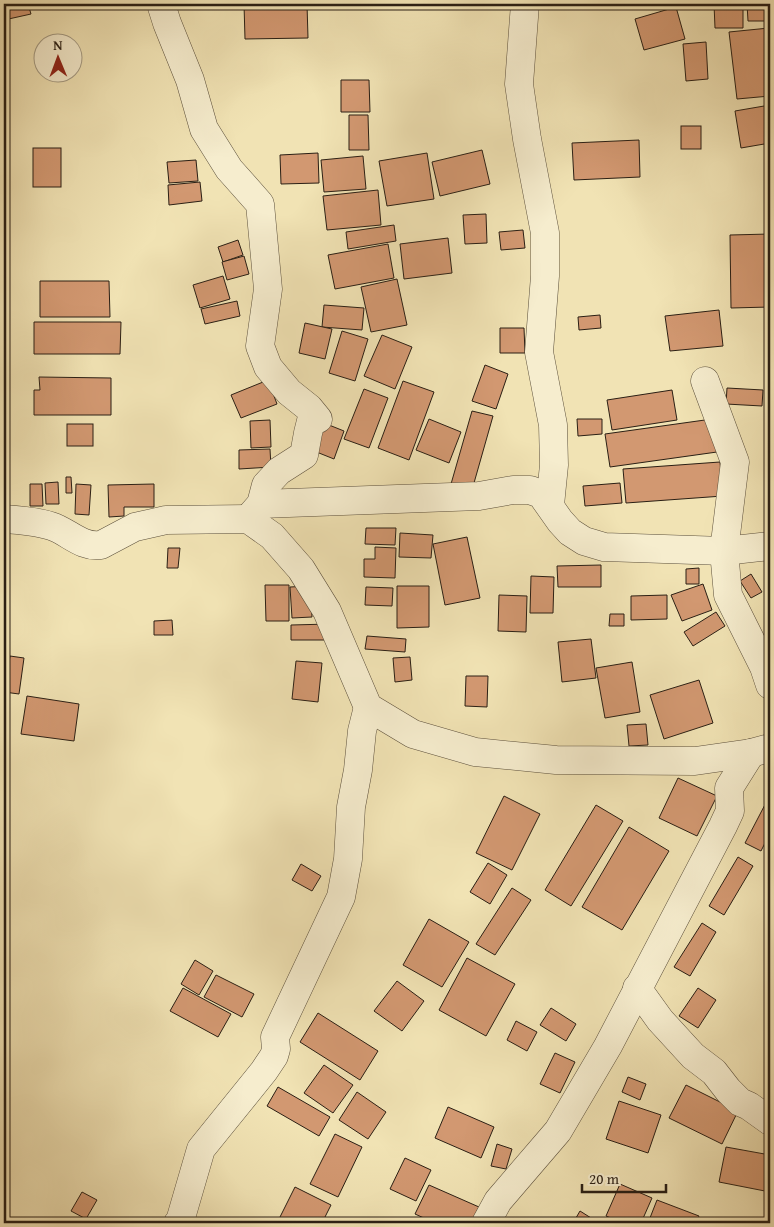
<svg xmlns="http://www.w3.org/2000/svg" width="774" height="1227" viewBox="0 0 774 1227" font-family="'Gentium Book Plus',serif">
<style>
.building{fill:#d29871;stroke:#2a1f14}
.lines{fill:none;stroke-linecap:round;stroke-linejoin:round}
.minor-casing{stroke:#5c503c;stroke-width:29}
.minor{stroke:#f6edce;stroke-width:28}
</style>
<rect width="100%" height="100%" fill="#f1e3b4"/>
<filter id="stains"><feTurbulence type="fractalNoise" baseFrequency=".004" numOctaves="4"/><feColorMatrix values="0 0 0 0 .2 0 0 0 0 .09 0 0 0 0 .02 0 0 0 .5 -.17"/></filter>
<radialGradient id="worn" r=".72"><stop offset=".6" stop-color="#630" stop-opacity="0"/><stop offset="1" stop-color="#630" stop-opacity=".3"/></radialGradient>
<g class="building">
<path d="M 4,4 L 28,4 L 31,14 L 4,20 Z"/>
<path d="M 244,4 L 307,4 L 308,38 L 245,39 Z"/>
<path d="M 663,4 L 679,4 L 664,8 Z"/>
<path d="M 714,4 L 743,4 L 743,28 L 715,28 Z"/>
<path d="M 747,4 L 770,4 L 770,21 L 748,21 Z"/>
<path d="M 676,7 L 685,39 L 644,50 L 635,19 Z"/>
<path d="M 769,28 L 770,40 L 770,96 L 737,99 L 729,32 Z"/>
<path d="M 706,42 L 708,79 L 686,81 L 683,44 Z"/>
<path d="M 341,80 L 369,80 L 370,112 L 341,112 Z"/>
<path d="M 770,105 L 770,143 L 741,148 L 735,111 Z"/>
<path d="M 349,115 L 368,115 L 369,150 L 349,150 Z"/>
<rect x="681" y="126" width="20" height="23"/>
<path d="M 639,140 L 640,177 L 574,180 L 572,143 Z"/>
<rect x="33" y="148" width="28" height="39"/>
<path d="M 482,150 L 490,184 L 440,196 L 432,162 Z"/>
<path d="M 318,153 L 319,183 L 281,184 L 280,155 Z"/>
<path d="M 427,153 L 434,199 L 387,206 L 379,161 Z"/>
<path d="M 363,156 L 366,189 L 324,192 L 321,160 Z"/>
<path d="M 196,160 L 198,181 L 169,183 L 167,162 Z"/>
<path d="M 200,182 L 202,201 L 169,205 L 168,185 Z"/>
<path d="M 378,190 L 381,225 L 327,230 L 323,196 Z"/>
<path d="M 486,214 L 487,243 L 465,244 L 463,215 Z"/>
<path d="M 394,225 L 396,241 L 348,249 L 346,232 Z"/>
<path d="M 523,230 L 525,248 L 501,250 L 499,232 Z"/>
<path d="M 770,234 L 770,307 L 731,308 L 730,235 Z"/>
<path d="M 448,238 L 452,273 L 404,279 L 400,244 Z"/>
<path d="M 238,240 L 243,255 L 223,262 L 218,247 Z"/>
<path d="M 388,244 L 394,278 L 335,289 L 328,255 Z"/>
<path d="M 244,256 L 249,274 L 227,280 L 222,262 Z"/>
<path d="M 223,276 L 230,299 L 200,308 L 193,285 Z"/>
<path d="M 397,279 L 407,325 L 371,332 L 361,287 Z"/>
<path d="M 40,281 L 109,281 L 110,317 L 40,317 Z"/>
<path d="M 237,301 L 240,316 L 205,324 L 201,309 Z"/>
<path d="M 324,305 L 364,308 L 362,330 L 322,327 Z"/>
<path d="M 719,310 L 723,346 L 670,351 L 665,316 Z"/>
<path d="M 600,315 L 601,328 L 579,330 L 578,317 Z"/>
<path d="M 34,322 L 121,322 L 120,354 L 34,354 Z"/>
<path d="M 305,323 L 332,329 L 325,359 L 299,353 Z"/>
<path d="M 500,328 L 524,328 L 525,353 L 500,353 Z"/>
<path d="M 342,331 L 368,339 L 355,381 L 329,373 Z"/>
<path d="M 382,335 L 412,347 L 395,389 L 364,376 Z"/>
<path d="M 485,365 L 508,374 L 496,409 L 472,401 Z"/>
<path d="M 39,377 L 111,378 L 111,415 L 34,415 L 34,390 L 40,390 Z"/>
<path d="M 268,380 L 277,404 L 241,418 L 231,395 Z"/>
<path d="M 403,381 L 434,392 L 409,460 L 378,448 Z"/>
<path d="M 727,388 L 763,390 L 762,406 L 726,404 Z"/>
<path d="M 364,389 L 388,398 L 369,448 L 344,439 Z"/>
<path d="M 672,390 L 677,420 L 612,430 L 607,400 Z"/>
<path d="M 472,411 L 493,416 L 472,490 L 451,484 Z"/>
<path d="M 429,419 L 461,432 L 449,463 L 416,450 Z"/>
<path d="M 577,419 L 602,419 L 602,434 L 578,436 Z"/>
<path d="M 712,419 L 717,452 L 610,467 L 605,434 Z"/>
<path d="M 270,420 L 271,447 L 251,448 L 250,421 Z"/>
<path d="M 324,423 L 344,431 L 334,459 L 314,451 Z"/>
<rect x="67" y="424" width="26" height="22"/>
<path d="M 270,449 L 271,467 L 239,469 L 239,450 Z"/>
<rect x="768" y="460" width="2" height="39"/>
<path d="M 720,462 L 723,496 L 626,503 L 623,469 Z"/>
<path d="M 66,477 L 71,477 L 72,493 L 66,493 Z"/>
<path d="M 58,482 L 59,504 L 46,504 L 45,483 Z"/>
<path d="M 620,483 L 622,503 L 585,506 L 583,486 Z"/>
<path d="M 30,484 L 42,484 L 43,506 L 30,506 Z"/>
<path d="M 76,484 L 91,485 L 89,515 L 75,514 Z"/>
<path d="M 154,484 L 154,507 L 124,507 L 124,516 L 109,517 L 108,485 Z"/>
<path d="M 366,528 L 396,528 L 395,545 L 365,544 Z"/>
<path d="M 400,533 L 433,535 L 431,558 L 399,557 Z"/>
<path d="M 467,537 L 480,598 L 445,605 L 433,544 Z"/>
<path d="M 375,547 L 396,548 L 395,578 L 364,577 L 364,559 L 375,559 Z"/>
<path d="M 168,548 L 180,548 L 178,568 L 167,568 Z"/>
<path d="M 601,565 L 601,587 L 558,587 L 557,566 Z"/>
<path d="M 699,568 L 699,584 L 686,584 L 686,569 Z"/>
<path d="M 751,574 L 762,592 L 751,598 L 740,581 Z"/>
<path d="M 531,576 L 554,577 L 553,613 L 530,613 Z"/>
<path d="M 703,584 L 712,610 L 682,621 L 671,595 Z"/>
<path d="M 265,585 L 289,585 L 289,621 L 266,621 Z"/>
<path d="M 310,586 L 312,617 L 292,618 L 290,587 Z"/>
<path d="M 397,586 L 429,586 L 429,627 L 397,628 Z"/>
<path d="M 366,587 L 393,588 L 392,606 L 365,605 Z"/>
<path d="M 499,595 L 527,596 L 526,632 L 498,631 Z"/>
<path d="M 667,595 L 667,619 L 631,620 L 631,596 Z"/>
<path d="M 716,612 L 725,626 L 693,646 L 684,632 Z"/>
<path d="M 610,614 L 624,614 L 624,626 L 609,626 Z"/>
<path d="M 172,620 L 173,635 L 154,635 L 154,621 Z"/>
<path d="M 330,624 L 330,640 L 291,640 L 291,625 Z"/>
<path d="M 367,636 L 406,639 L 405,652 L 365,649 Z"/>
<path d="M 591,639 L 596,678 L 562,682 L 558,642 Z"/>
<path d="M 10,656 L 24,658 L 19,694 L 4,692 Z"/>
<path d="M 410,657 L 412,680 L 395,682 L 393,658 Z"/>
<path d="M 296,661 L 322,663 L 318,702 L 292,699 Z"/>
<path d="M 632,662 L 640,712 L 605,718 L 596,668 Z"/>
<path d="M 466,676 L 488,676 L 487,707 L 465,706 Z"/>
<path d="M 699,680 L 713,723 L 664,739 L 650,695 Z"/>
<path d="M 27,696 L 79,704 L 74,741 L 21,734 Z"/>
<path d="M 646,724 L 648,745 L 629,746 L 627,725 Z"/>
<path d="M 678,778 L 717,796 L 697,836 L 659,818 Z"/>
<path d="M 770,795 L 770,833 L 761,851 L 745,843 Z"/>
<path d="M 504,796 L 540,814 L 512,870 L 476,853 Z"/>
<path d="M 596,805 L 623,821 L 571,906 L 545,890 Z"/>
<path d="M 629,827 L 669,851 L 622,930 L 582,907 Z"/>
<path d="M 738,857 L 753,866 L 724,915 L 709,906 Z"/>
<path d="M 488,863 L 507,875 L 490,904 L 470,892 Z"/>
<path d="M 301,864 L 321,876 L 312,891 L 292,880 Z"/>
<path d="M 512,888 L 531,900 L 495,955 L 476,944 Z"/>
<path d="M 429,919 L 469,942 L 442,987 L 403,965 Z"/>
<path d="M 702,923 L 716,932 L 690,976 L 674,967 Z"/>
<path d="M 467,958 L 515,984 L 486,1036 L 439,1010 Z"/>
<path d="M 195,960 L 213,971 L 199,995 L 181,984 Z"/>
<path d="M 216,975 L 254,994 L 242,1017 L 204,997 Z"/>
<path d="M 397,981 L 424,1001 L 402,1031 L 374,1011 Z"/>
<path d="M 183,988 L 231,1014 L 218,1037 L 170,1011 Z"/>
<path d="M 698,988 L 716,1000 L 698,1028 L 679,1016 Z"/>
<path d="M 551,1008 L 576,1024 L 566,1041 L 540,1025 Z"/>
<path d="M 318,1013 L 378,1051 L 360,1080 L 300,1042 Z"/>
<path d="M 516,1021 L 537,1032 L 527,1051 L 507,1040 Z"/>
<path d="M 555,1053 L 575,1062 L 560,1093 L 540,1084 Z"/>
<path d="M 324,1065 L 353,1085 L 333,1113 L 304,1093 Z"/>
<path d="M 628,1077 L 646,1084 L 640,1100 L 622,1092 Z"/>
<path d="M 686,1085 L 738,1111 L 722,1144 L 669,1118 Z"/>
<path d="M 278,1087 L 330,1117 L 319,1136 L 267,1106 Z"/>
<path d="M 357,1092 L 386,1112 L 368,1139 L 339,1120 Z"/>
<path d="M 619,1101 L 661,1115 L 648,1153 L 606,1139 Z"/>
<path d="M 448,1107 L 494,1127 L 481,1158 L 435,1138 Z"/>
<path d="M 335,1134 L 362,1147 L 338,1197 L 310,1184 Z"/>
<path d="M 497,1144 L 512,1149 L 506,1169 L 491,1166 Z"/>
<path d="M 726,1147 L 770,1155 L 770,1192 L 719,1182 Z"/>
<path d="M 405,1158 L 431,1170 L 416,1201 L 390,1189 Z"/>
<path d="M 620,1184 L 652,1198 L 641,1223 L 623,1223 L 606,1216 Z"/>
<path d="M 429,1185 L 479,1207 L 471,1223 L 435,1223 L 415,1214 Z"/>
<path d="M 295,1187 L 331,1205 L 322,1223 L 277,1223 Z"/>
<path d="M 82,1192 L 97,1200 L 86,1219 L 71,1211 Z"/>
<path d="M 657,1200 L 699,1216 L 696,1223 L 648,1223 Z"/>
<path d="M 580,1211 L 599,1223 L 573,1223 Z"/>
<path d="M 110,1218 L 120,1223 L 107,1223 Z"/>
<path d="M 718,1219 L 738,1223 L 717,1223 Z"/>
</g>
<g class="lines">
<defs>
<g id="minor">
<path d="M 161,4 L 167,23 L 190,80 L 204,129 L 229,169 L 260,204 L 268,289 L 260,346 L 268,367 L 289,392 L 309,408 L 318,419 L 311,421 L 308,433 L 304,455 L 279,471 L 266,485 L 261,504 L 248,519"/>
<path d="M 525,4 L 519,84 L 527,139 L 545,233 L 545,276 L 539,352 L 553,425 L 554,465 L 550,505"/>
<path d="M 705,381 L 735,462 L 724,551 L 728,595 L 764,667 L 770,685"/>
<path d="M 261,504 L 479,496 L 513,490 L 530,490 L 541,494 L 560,521 L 570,532 L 584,541 L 604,547 L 724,551 L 770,546"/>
<path d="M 4,519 C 20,520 35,521 51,526 C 68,531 81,548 101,545 L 135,527 L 166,520 L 248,519 L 272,536 L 301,569 L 327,611 L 368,707 L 413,734 L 475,752 L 556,760 L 695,761 L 751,753 L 770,748"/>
<path d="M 637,988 L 660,1020 L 693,1056 L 714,1072 L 728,1090 L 740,1102 L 749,1106 L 770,1121"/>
<path d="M 178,1223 L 180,1221 L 201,1149 L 264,1071 L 274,1056 L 276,1049 L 275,1037 L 341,897 L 348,859 L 351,807 L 358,770 L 362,731 L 368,707"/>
<path d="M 486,1223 L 498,1201 L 558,1131 L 608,1046 L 723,826 L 730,811 L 729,788 L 751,753"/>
</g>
</defs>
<use href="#minor" class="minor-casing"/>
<use href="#minor" class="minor"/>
</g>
<rect width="774" height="1227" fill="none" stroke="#f1e3b4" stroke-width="20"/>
<rect x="5" y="5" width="764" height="1217" fill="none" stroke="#2a1f14" stroke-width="2.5"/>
<rect x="10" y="10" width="754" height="1207" fill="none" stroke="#2a1f14"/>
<g transform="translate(58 58) rotate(359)"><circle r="24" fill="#f6edce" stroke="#a49b84"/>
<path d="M0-4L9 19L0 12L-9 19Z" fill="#8f2418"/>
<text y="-8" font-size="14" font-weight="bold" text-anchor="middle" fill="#2a1f14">N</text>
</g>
<path d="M582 1184v8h84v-8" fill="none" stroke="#2a1f14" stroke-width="2.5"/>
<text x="589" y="1184" font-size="15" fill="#2a1f14" stroke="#f6edce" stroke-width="4" paint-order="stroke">20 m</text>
<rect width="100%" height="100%" filter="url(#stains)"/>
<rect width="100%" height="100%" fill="url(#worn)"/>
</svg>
